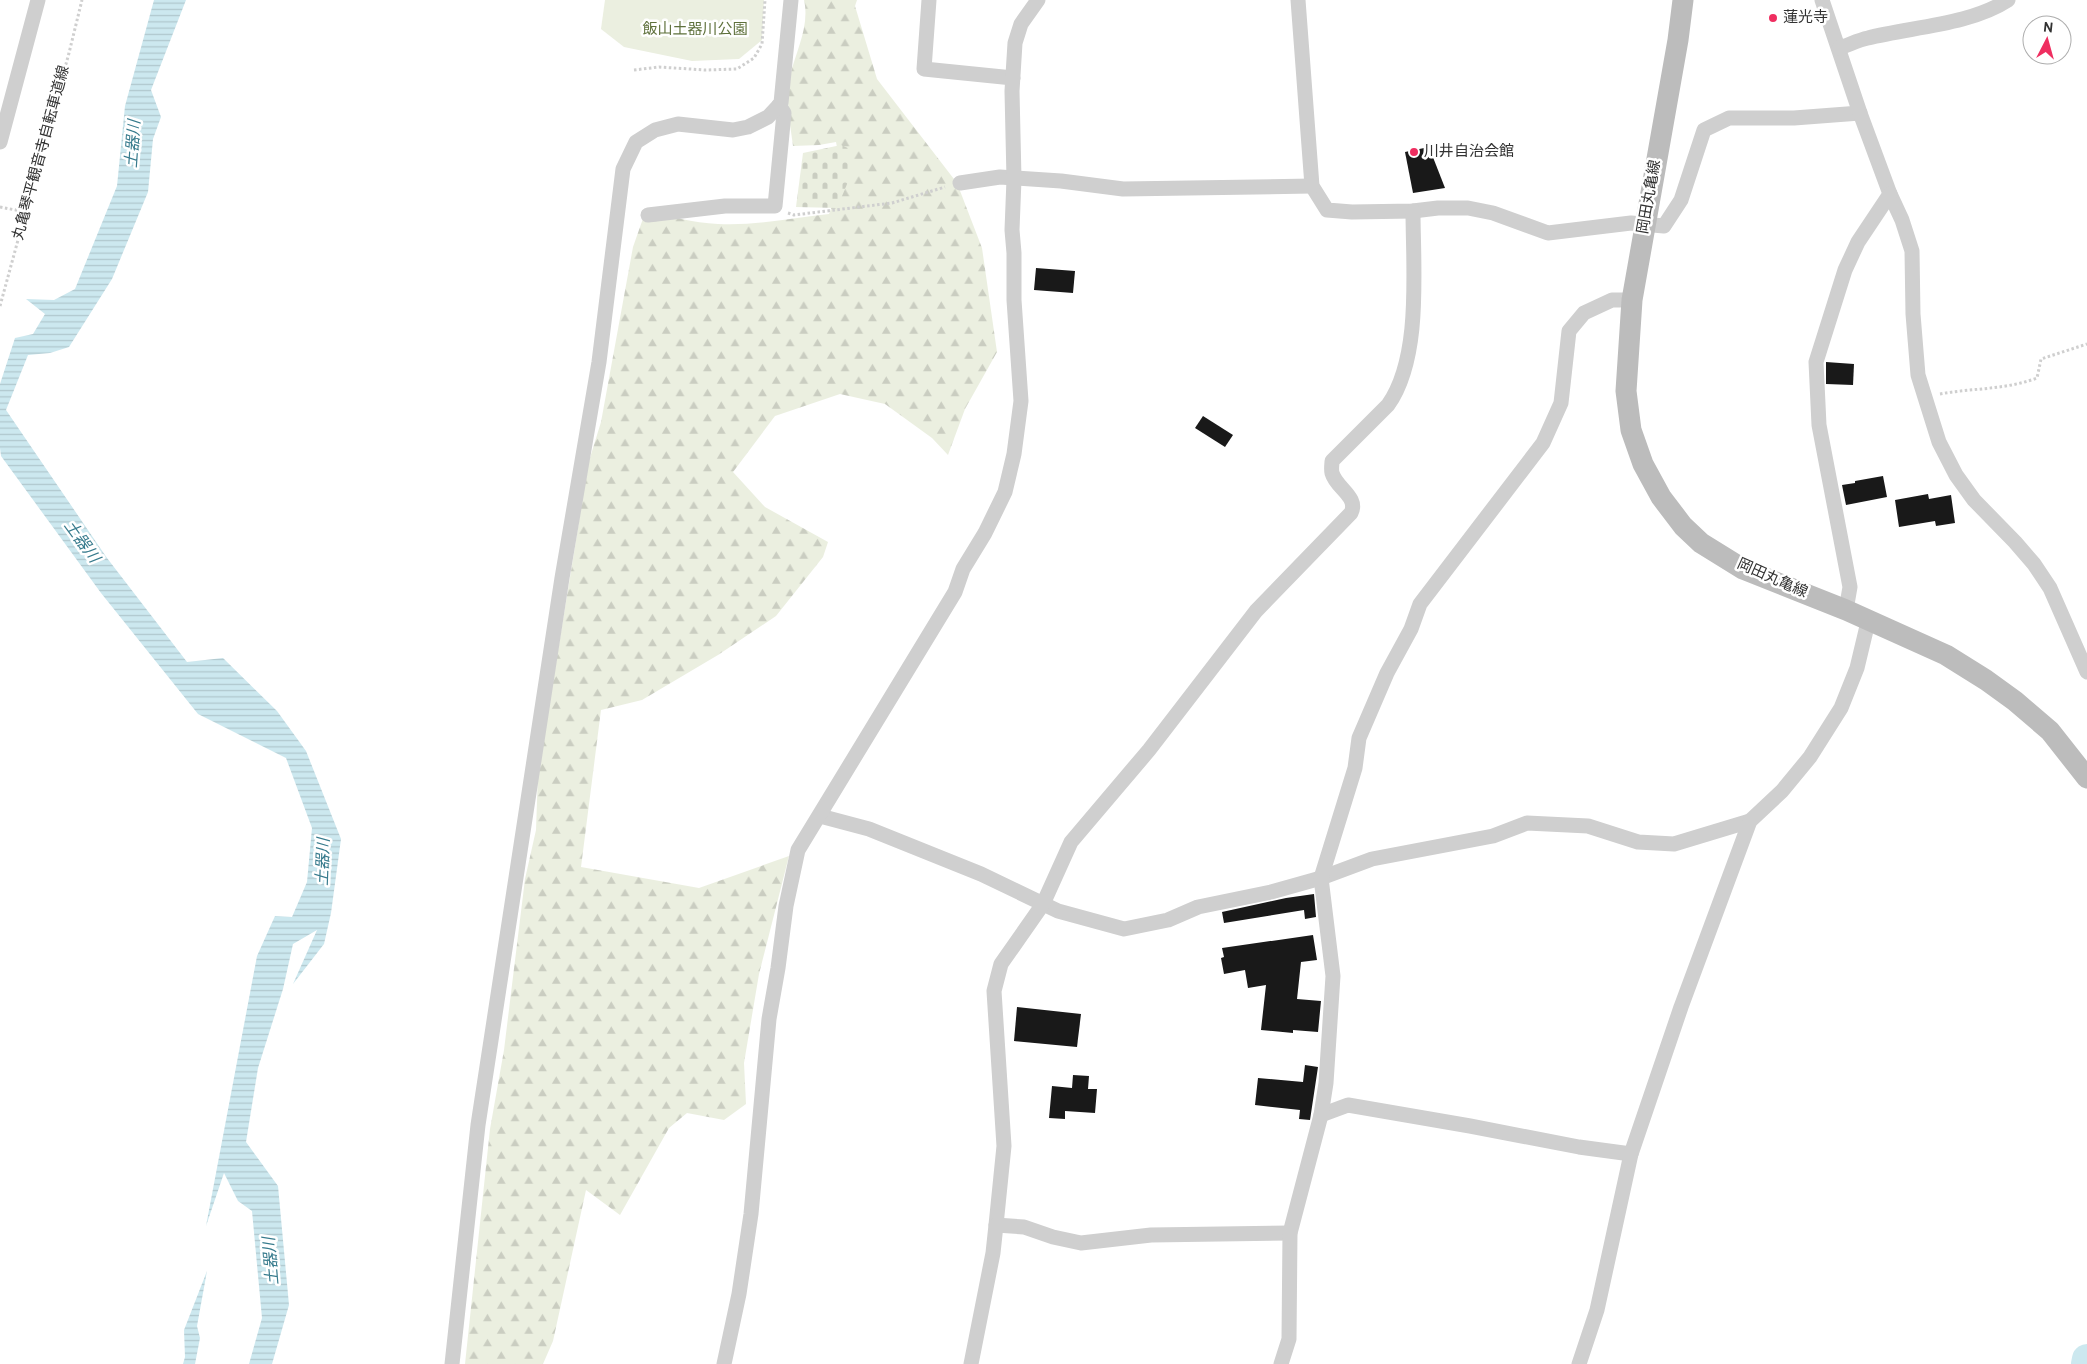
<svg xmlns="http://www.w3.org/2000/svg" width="2087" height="1364" viewBox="0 0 2087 1364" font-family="Overpass,'Noto Sans JP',sans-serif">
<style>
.forest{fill:url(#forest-firs)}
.cemetery{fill:url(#cemetery-stones)}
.green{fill:#ebefe0}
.water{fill:url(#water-rules)}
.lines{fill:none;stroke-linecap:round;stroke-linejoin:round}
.river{stroke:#cce8ef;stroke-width:30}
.building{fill:#191919}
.path{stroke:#cfcfcf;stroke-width:3;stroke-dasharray:2.5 2.5;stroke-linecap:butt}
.street{stroke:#cfcfcf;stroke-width:15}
.secondary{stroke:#bcbcbc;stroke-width:21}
.poi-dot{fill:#ef2e60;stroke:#fff;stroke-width:2}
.labels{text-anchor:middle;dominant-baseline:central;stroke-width:5;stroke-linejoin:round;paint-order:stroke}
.poi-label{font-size:15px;fill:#323232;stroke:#fff;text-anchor:start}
.park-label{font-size:15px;fill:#5f713c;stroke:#fff}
.street-label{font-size:15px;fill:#323232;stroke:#fff}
.water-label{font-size:16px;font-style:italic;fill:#367a8c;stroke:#fff}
</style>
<defs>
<pattern id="forest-firs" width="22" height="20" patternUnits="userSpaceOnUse" patternTransform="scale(1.25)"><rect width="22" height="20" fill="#ebefe0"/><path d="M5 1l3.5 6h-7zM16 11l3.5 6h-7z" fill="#cacdc1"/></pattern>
<pattern id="cemetery-stones" width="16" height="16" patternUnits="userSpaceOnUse" patternTransform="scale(1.25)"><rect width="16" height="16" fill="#ebefe0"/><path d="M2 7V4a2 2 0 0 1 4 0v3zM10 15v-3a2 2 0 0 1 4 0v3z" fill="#cacdc1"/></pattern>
<pattern id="water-rules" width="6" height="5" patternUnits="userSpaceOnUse" patternTransform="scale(1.25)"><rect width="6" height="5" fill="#cce8ef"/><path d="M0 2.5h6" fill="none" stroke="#b0c7cd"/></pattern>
</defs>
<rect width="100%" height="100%" fill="#fff"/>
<path class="forest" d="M 804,0 L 857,0 L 855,6 L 877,79 L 957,183 L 982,248 L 997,352 L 965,409 L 948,455 L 932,438 L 885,404 L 840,394 L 775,416 L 733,472 L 765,507 L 828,542 L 823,557 L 776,616 L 718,655 L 642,700 L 601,710 L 581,867 L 699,888 L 789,856 L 759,974 L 744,1063 L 746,1104 L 724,1120 L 687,1113 L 669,1128 L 620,1215 L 586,1190 L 553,1341 L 543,1364 L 465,1364 L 490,1129 L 504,1050 L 525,879 L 536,830 L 538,773 L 579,522 L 581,487 L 601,422 L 633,247 L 646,210 C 669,216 693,223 718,224 C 755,226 792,218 829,214 L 843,177 L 836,142 L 819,145 L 793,146 C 790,123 785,99 790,76 C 796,51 810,26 804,0 Z"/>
<path class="cemetery" d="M 841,145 L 850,149 L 850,177 L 837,208 L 796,207 L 803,153 Z"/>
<path class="green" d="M 605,0 L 764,0 L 762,40 L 739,59 L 692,61 L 624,47 L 601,29 Z"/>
<g class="water">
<path d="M 154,0 L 186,0 L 151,90 L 161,117 L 153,139 L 148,192 L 112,279 L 69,347 L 50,353 L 28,355 L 6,410 L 107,558 L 187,662 L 223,658 L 277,711 L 306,751 L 341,839 L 331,913 L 324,944 L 293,984 L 317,930 L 293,944 L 283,989 L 258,1068 L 246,1142 L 278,1186 L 289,1305 L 272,1364 L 249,1364 L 262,1318 L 252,1211 L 238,1201 L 224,1173 L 206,1226 L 257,956 L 275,916 L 292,917 L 307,882 L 312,828 L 286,758 L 198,714 L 101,593 L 1,456 L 0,448 L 0,384 L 15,338 L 33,334 L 45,314 L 26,299 L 54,300 L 75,289 L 117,186 L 125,106 Z"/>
<path d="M 207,1271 L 197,1326 L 200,1338 L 195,1364 L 183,1364 L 185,1357 L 184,1330 Z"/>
</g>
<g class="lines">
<path class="river" d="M 2086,1364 L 2087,1359"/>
</g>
<g class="building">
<path d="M 1429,147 L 1445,188 L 1413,193 L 1405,152 Z"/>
<path d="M 1036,268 L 1075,271 L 1073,293 L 1034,290 Z"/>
<path d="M 1826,362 L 1854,364 L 1853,385 L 1826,384 Z"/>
<path d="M 1203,416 L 1233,435 L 1225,447 L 1195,428 Z"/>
<path d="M 1883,476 L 1887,497 L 1846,505 L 1842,485 L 1855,483 L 1855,481 Z"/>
<path d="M 1928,494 L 1929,499 L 1951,495 L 1955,523 L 1936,526 L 1935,521 L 1899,527 L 1895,500 Z"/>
<path d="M 1314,894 L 1316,917 L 1305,919 L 1304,910 L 1224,923 L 1222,912 L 1286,898 Z"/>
<path d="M 1313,935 L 1317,960 L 1301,962 L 1297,999 L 1321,1001 L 1318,1032 L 1293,1030 L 1293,1033 L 1261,1030 L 1266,985 L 1248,988 L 1245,970 L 1224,974 L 1221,958 L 1224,957 L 1222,948 Z"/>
<path d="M 1017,1007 L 1081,1014 L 1077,1047 L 1014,1041 Z"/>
<path d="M 1305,1065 L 1318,1067 L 1310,1120 L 1299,1119 L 1300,1110 L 1255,1105 L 1258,1078 L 1303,1082 Z"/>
<path d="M 1073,1075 L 1089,1076 L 1088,1089 L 1097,1089 L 1095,1113 L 1065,1111 L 1065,1119 L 1049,1118 L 1052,1086 L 1072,1088 Z"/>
</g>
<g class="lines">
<g class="path">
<path d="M 634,70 L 659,67 L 705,70 L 737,69 L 754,58 L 762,44 L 765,0"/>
<path d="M 0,207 L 26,212"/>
<path d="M 788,213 L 794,215 L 892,203 L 945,187"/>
<path d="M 0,306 L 69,53 L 82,0"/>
<path d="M 1940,394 C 1972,388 2005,390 2037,378 L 2041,359 L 2087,344"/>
</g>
<g class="street">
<path d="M 929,0 L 924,69 L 1013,78"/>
<path d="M 1298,0 L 1312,186 L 1327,210 L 1352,212 L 1413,211 L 1438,208 L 1468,208 L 1493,213 L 1548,233 L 1631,223 L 1664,226 L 1681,200 L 1704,130 L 1729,118 L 1794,118 L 1860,113"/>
<path d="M 1822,0 L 1860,113 L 1890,194 L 1902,220 L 1912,251 L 1913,314 L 1918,375 L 1939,442 L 1956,475 L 1974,500 L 2015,542 L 2034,564 L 2050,588 L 2087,672"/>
<path d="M 1839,48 C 1849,45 1858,40 1868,38 C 1911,27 1970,25 2008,0"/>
<path d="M 0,142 L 38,0"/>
<path d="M 960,183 L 1000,177 L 1061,181 L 1123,189 L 1312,186"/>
<path d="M 648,215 L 725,206 L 775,206 L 784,113 L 779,105"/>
<path d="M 1846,610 L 1850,587 L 1819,425 L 1816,362 L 1845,270 L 1858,242 L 1890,194"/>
<path d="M 820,816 L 869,829 L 981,874 L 1058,911 L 1124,929 L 1168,920 L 1198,907 L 1271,892 L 1321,878 L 1372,859 L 1493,836 L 1527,823 L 1588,826 L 1638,842 L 1674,844 L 1750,821"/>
<path d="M 1321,1115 L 1348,1105 L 1470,1126 L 1579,1147 L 1631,1154"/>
<path d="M 996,1225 L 1004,1146 L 994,991 L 1001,964 L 1043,904 L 1071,842 L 1149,750 L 1256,611 L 1351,513 C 1359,497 1336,488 1332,473 C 1331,469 1332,464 1332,461 L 1388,405 C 1422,357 1413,268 1413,211"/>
<path d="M 452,1364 L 478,1125 L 562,578 L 599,362 L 623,169 L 636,142 L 655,130 L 678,124 L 733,130 L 748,127 L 768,117 L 781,103 L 791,0"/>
<path d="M 724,1364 L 739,1294 L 751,1214 L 769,1019 L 778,968 L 786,906 L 798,850 L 955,592 L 963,569 L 985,533 L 1005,492 L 1014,454 L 1021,401 L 1014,300 L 1014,253 L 1012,230 L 1014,179 L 1012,91 L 1015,43 L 1021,24 L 1038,0"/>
<path d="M 971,1364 L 993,1253 L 996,1225 L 1024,1227 L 1053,1237 L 1081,1243 L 1151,1235 L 1290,1233"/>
<path d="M 1281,1364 L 1289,1339 L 1290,1233 L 1321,1115 L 1326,1083 L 1333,976 L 1321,878 L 1355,768 L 1359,738 L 1387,673 L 1411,629 L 1420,604 L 1543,443 L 1561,403 L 1569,331 L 1584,313 L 1612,300 L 1632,300"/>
<path d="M 1579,1364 L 1597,1310 L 1631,1154 L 1681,1007 L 1750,821 L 1782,791 L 1810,757 L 1841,708 L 1857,668 L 1868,622"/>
</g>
<path class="secondary" d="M 1683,0 L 1678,40 L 1632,300 L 1626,391 L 1631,430 L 1643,464 L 1661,497 L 1683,526 L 1701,543 L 1743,569 L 1846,610 L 1946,655 L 1986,680 L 2015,701 L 2050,731 L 2087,778"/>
</g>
<g class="poi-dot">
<circle cx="1773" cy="18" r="5"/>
<circle cx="1414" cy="152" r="5"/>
</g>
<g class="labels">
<g class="poi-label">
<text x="1783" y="18">蓮光寺</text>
<text x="1424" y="152">川井自治会館</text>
</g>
<g class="park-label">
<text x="695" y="30">飯山土器川公園</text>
</g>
<g class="street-label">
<text transform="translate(42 153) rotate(-75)">丸亀琴平観音寺自転車道線</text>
<text transform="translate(1650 197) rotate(-80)">岡田丸亀線</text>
<text transform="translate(1772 579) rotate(24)">岡田丸亀線</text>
</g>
<g class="water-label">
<text transform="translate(134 144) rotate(-86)">土器川</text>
<text transform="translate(81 542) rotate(54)">土器川</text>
<text transform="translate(324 862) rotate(-88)">土器川</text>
<text transform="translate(272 1261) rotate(-95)">土器川</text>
</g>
</g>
<g transform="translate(2047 40) rotate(6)"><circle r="24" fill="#ffffff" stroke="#adadad"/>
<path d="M0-4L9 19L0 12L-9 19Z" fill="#ef2e60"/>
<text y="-8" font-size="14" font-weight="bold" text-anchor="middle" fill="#323232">N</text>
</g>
</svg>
